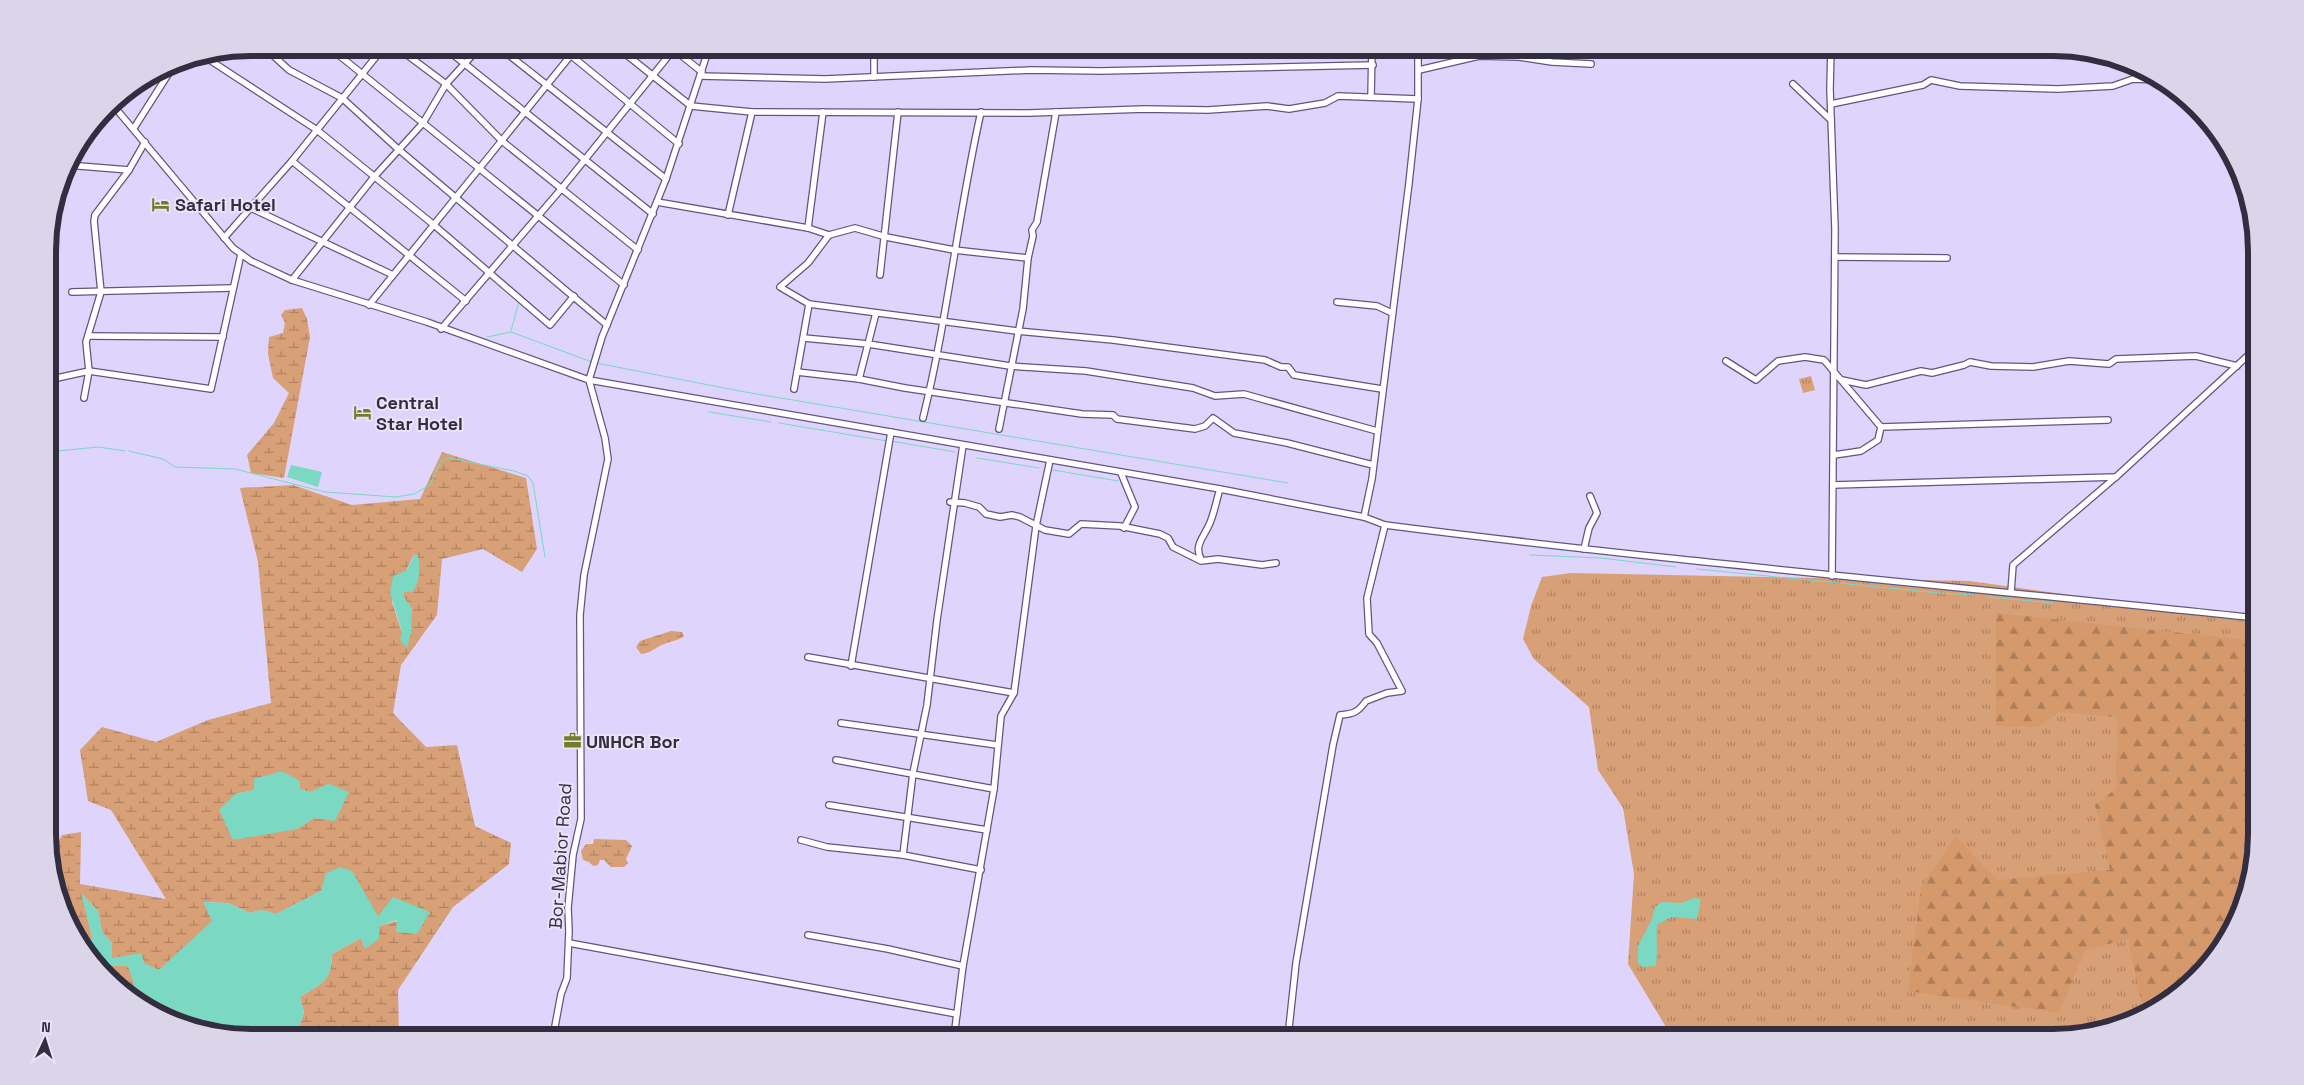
<svg xmlns="http://www.w3.org/2000/svg" width="2304" height="1085" viewBox="0 0 2304 1085" font-family="'Space Grotesk',sans-serif">
<style>
.grass{fill:url(#grass-tufts)}
.forest{fill:url(#forest-firs)}
.wetland{fill:url(#wetland-marsh);fill-rule:evenodd}
.water{fill:#7ad8c3}
.lines{fill:none;stroke-linecap:round;stroke-linejoin:round}
.stream{stroke:#7ad8c3;stroke-width:1}
.minor-casing{stroke:#625580;stroke-width:8}
.minor{stroke:#fff;stroke-width:5.5}
.labels{text-anchor:middle;dominant-baseline:central;stroke-width:4;stroke-linejoin:round;paint-order:stroke}
.poi-label{font-size:18px;font-weight:bold;fill:#332d40;stroke:#eae4f9;text-anchor:start}
.street-label{font-size:18px;fill:#332d40;stroke:#eae4f9}
.rim{fill:none;stroke:#332d40;stroke-width:6}
</style>
<defs>
<pattern id="grass-tufts" width="24" height="20" patternUnits="userSpaceOnUse" patternTransform="scale(1.25)"><rect width="24" height="20" fill="#d7a076"/><path d="M3 7l-1-3M5 7V3M7 7l1-3M15 17l-1-3M17 17v-4M19 17l1-3" fill="none" stroke="#af8362"/></pattern>
<pattern id="forest-firs" width="22" height="20" patternUnits="userSpaceOnUse" patternTransform="scale(1.25)"><rect width="22" height="20" fill="#d6996b"/><path d="M5 1l3.5 6h-7zM16 11l3.5 6h-7z" fill="#ae7d59"/></pattern>
<pattern id="wetland-marsh" width="20" height="14" patternUnits="userSpaceOnUse" patternTransform="scale(1.25)"><rect width="20" height="14" fill="#d7a076"/><path d="M1 5h8M5 5V1M11 12h8M15 12V8" fill="none" stroke="#af8362"/></pattern>
</defs>
<rect width="100%" height="100%" fill="#dfd4fc"/>
<g class="grass">
<path d="M 1811,376 L 1815,390 L 1803,393 L 1799,379 Z"/>
<path d="M 1571,573 L 1969,581 L 2256,621 L 2256,835 L 2241,912 L 2214,958 L 2166,1003 L 2119,1027 L 2066,1037 L 1668,1037 L 1669,1032 L 1628,964 L 1634,874 L 1623,808 L 1598,770 L 1589,707 L 1534,659 L 1523,639 L 1531,606 L 1542,577 Z"/>
</g>
<path class="forest" d="M 1996,613 L 2256,641 L 2256,835 L 2241,912 L 2214,958 L 2166,1003 L 2144,1014 L 2128,939 L 2085,950 L 2059,1013 L 1908,991 L 1921,887 L 1956,836 L 1997,880 L 2110,870 L 2095,805 L 2116,789 L 2117,717 L 2059,712 L 2037,727 L 1996,726 Z"/>
<g class="wetland">
<path d="M 302,308 L 307,319 L 310,337 L 284,478 L 251,473 L 247,455 L 274,423 L 289,393 L 273,378 L 268,354 L 269,337 L 283,333 L 285,323 L 281,315 L 285,310 Z"/>
<path d="M 442,452 L 526,478 L 537,549 L 522,572 L 483,549 L 442,559 L 437,615 L 401,665 L 393,713 L 426,747 L 457,745 L 475,826 L 511,843 L 509,864 L 453,907 L 398,990 L 399,1037 L 296,1037 L 304,1012 L 300,997 C 321,984 332,981 332,954 L 361,938 L 365,948 L 379,926 L 430,912 L 378,916 L 321,891 L 276,914 L 261,910 L 250,913 L 228,903 L 204,902 L 213,921 L 159,970 L 145,964 L 112,958 L 112,943 L 102,932 L 98,911 L 82,894 L 93,941 L 79,940 L 63,912 L 49,861 L 62,835 L 81,832 L 80,884 L 166,899 L 111,810 L 88,801 L 80,750 L 102,727 L 156,742 L 208,720 L 271,703 L 258,562 L 240,488 L 293,485 L 352,505 L 420,499 ZM 414,554 L 403,596 L 406,603 L 407,648 L 392,602 ZM 300,781 L 299,789 L 310,792 L 329,784 L 335,820 L 314,818 L 297,829 L 235,794 Z"/>
<path d="M 671,631 L 682,632 L 684,636 C 678,641 671,641 664,644 C 655,647 652,653 641,654 L 636,647 L 640,641 Z"/>
<path d="M 594,839 L 626,840 L 632,846 L 626,859 L 628,863 L 624,867 L 611,867 L 604,860 L 600,860 L 598,865 L 593,866 L 589,862 L 583,860 L 581,851 L 586,844 L 593,844 Z"/>
<path d="M 89,958 L 105,965 L 129,966 L 135,988 L 129,996 Z"/>
</g>
<g class="water">
<path d="M 291,465 L 322,472 L 318,487 L 287,477 Z"/>
<path d="M 415,554 L 418,555 C 420,568 421,582 412,592 L 404,592 L 403,596 L 412,608 L 411,633 L 407,648 L 400,640 L 402,632 L 390,592 L 393,576 L 407,570 Z"/>
<path d="M 282,771 L 300,781 L 300,789 L 310,792 L 329,784 L 349,792 L 335,821 L 314,818 L 297,829 L 233,840 L 219,810 L 235,794 L 254,790 L 254,779 Z"/>
<path d="M 341,867 L 352,871 L 378,916 L 393,897 L 430,912 L 417,934 L 396,932 L 397,920 L 379,926 L 379,939 L 365,949 L 361,938 L 332,954 C 332,982 322,983 300,997 L 304,1012 L 296,1037 L 251,1037 L 173,1022 L 129,996 L 135,988 L 128,966 L 105,965 L 89,958 L 79,940 L 93,940 L 81,893 L 98,911 L 102,932 L 112,943 L 112,958 L 141,953 L 145,964 L 159,970 L 212,921 L 203,902 L 228,903 L 250,913 L 261,910 L 276,914 L 321,891 L 326,873 Z"/>
<path d="M 1694,898 L 1701,899 L 1697,919 L 1671,917 L 1657,925 C 1656,940 1658,951 1656,966 L 1643,967 L 1638,963 L 1638,946 L 1652,919 L 1655,907 L 1662,902 L 1681,903 Z"/>
</g>
<g class="lines">
<g class="stream">
<path d="M 511,331 L 519,301"/>
<path d="M 487,337 L 511,332 L 592,362"/>
<path d="M 596,363 L 745,392 L 1288,483"/>
<path d="M 709,412 L 771,422"/>
<path d="M 779,423 L 887,441"/>
<path d="M 891,441 L 955,452"/>
<path d="M 129,451 L 163,459 L 175,467 L 235,469 L 325,492 L 396,497 L 414,494 L 430,485 L 441,461 L 449,458 L 514,471 L 528,476 L 533,483 L 545,557"/>
<path d="M 48,452 L 98,447 L 125,451"/>
<path d="M 977,458 L 1039,468"/>
<path d="M 1053,470 L 1118,481"/>
<path d="M 1530,555 L 1601,558 L 1676,567"/>
<path d="M 1697,569 L 1939,593 L 1975,595"/>
<path d="M 1988,597 L 2053,603"/>
</g>
<defs>
<g id="minor">
<path d="M 265,48 L 289,70 L 342,98 L 398,149 L 607,325"/>
<path d="M 330,48 L 624,285"/>
<path d="M 398,48 L 446,84 L 502,141 L 638,250"/>
<path d="M 445,48 L 653,214"/>
<path d="M 500,48 L 666,179"/>
<path d="M 562,48 L 679,144"/>
<path d="M 618,48 L 691,106 L 752,112 L 1029,113 L 1144,109 L 1208,110 L 1267,106 L 1289,109 L 1325,103 L 1338,96 L 1418,99"/>
<path d="M 672,48 L 702,72"/>
<path d="M 874,48 L 874,77"/>
<path d="M 1831,48 L 1830,89 L 1835,229 L 1832,576"/>
<path d="M 205,57 L 317,130 L 434,225 L 550,325 L 574,296"/>
<path d="M 1419,70 L 1479,56 L 1519,57 L 1552,62 L 1591,64"/>
<path d="M 700,76 L 825,79 L 1031,70 L 1101,71 L 1373,65"/>
<path d="M 1793,84 L 1831,120"/>
<path d="M 1371,97 L 1372,48"/>
<path d="M 112,104 L 233,248 L 251,261 L 292,280 L 427,322 L 589,380 L 1220,489 L 1364,517 L 1385,525 C 1674,562 1965,587 2256,618"/>
<path d="M 1831,104 L 1923,85 L 1931,80 L 1960,86 L 2058,89 L 2113,86 L 2133,79 L 2160,80"/>
<path d="M 134,128 L 176,62"/>
<path d="M 292,161 L 466,301"/>
<path d="M 67,165 L 129,170"/>
<path d="M 657,202 L 808,228 L 829,235 L 855,228 L 886,237 L 954,250 L 1028,258"/>
<path d="M 251,208 L 393,275"/>
<path d="M 728,215 L 752,112"/>
<path d="M 808,228 L 823,112"/>
<path d="M 224,238 L 292,161 L 383,48"/>
<path d="M 1835,257 L 1947,258"/>
<path d="M 880,275 L 898,112"/>
<path d="M 292,280 L 374,177 L 423,123 L 446,84 L 479,48"/>
<path d="M 72,292 L 232,288"/>
<path d="M 1337,302 L 1377,306 L 1392,313"/>
<path d="M 809,304 L 1017,331 L 1113,340 L 1265,360 L 1281,367 L 1288,367 L 1294,375 L 1382,389"/>
<path d="M 369,305 L 571,55"/>
<path d="M 441,329 L 562,188 L 674,49"/>
<path d="M 88,336 L 223,337"/>
<path d="M 804,338 L 868,344 L 1010,366 L 1086,371 L 1193,388 L 1215,396 L 1244,394 L 1377,431"/>
<path d="M 1726,361 L 1756,380 L 1778,361 L 1805,357 L 1824,360 L 1881,427 L 1878,440 L 1861,451 L 1834,455"/>
<path d="M 797,372 L 859,379 L 905,388 L 1082,414 L 1113,415 L 1117,419 L 1195,429 L 1205,426 L 1213,418 L 1234,433 L 1287,443 L 1373,465"/>
<path d="M 859,379 L 876,313"/>
<path d="M 48,380 L 89,371 L 211,389 L 241,254"/>
<path d="M 1842,380 L 1866,385 L 1921,371 L 1932,373 L 1964,365 L 1970,362 L 1991,366 L 2033,367 L 2069,361 L 2109,364 L 2116,359 L 2196,356 L 2237,366"/>
<path d="M 794,389 L 809,304 L 780,287 L 808,263 L 829,235"/>
<path d="M 84,398 L 89,371 L 86,342 L 101,292 L 94,221 L 95,215 L 129,170 L 145,142"/>
<path d="M 923,418 C 948,317 958,213 981,112"/>
<path d="M 1881,427 L 2108,420"/>
<path d="M 999,429 L 1023,309 L 1028,258 L 1033,236 L 1032,230 L 1037,222 L 1056,112"/>
<path d="M 1121,473 L 1135,507 L 1124,528"/>
<path d="M 1833,485 L 2116,477"/>
<path d="M 950,502 L 965,503 L 979,507 L 986,514 L 1000,517 L 1012,515 L 1020,517 L 1045,530 L 1069,534 L 1081,524 L 1120,526 L 1160,534 L 1168,538 L 1173,547 L 1201,561 L 1218,559 L 1262,565 L 1276,563"/>
<path d="M 1364,517 L 1372,479 L 1409,183 L 1418,99 L 1418,48"/>
<path d="M 1584,549 L 1589,528 L 1597,513 L 1590,496"/>
<path d="M 1201,559 C 1194,546 1203,538 1208,527 C 1214,516 1216,501 1220,489"/>
<path d="M 2011,592 L 2013,565 L 2117,476 L 2255,349"/>
<path d="M 808,657 L 1014,693"/>
<path d="M 851,666 L 891,432"/>
<path d="M 841,723 L 997,745"/>
<path d="M 836,760 L 994,789"/>
<path d="M 829,805 L 987,830"/>
<path d="M 801,840 L 827,847 L 903,855 L 981,870"/>
<path d="M 903,855 L 913,773 L 927,705 L 937,620 L 963,445"/>
<path d="M 808,935 L 888,949 L 963,966"/>
<path d="M 569,943 L 957,1014"/>
<path d="M 793,1030 L 841,1037"/>
<path d="M 553,1037 L 561,994 L 567,978 L 569,931 L 568,908 L 573,855 L 581,819 L 580,615 L 584,575 L 608,459 L 605,438 L 589,380 L 602,337 L 666,179 L 709,48"/>
<path d="M 954,1037 L 963,966 L 994,789 L 1001,716 L 1014,693 L 1036,526 L 1050,460"/>
<path d="M 1288,1037 L 1296,963 L 1333,745 L 1340,715 C 1354,714 1358,712 1366,701 L 1387,693 L 1402,691 L 1377,643 L 1369,634 L 1367,598 L 1385,525"/>
</g>
</defs>
<use href="#minor" class="minor-casing"/>
<use href="#minor" class="minor"/>
</g>
<defs>
<symbol id="hotel-bare" viewBox="-9 -9 18 18"><path d="M-6-4.5h1.5V1H6V5H4.5V3h-9V5H-6ZM-4 0a1.8 1.8 0 1 1 3.6 0ZM.5 0V-2.5h3Q6-2.5 6 0Z" fill="#707d2a" stroke="#eae4f9" stroke-width="2.5" paint-order="stroke"/></symbol>
<symbol id="office-bare" viewBox="-9 -9 18 18"><path d="M-6-3h4V-5.5h4V-3h4V5H-6ZM-1-4.5V-3h2v-1.5ZM-6 0V1H6V0Z" fill="#707d2a" stroke="#eae4f9" stroke-width="2.5" paint-order="stroke"/></symbol>
</defs>
<g fill-rule="evenodd">
<use href="#hotel-bare" x="148" y="192" width="25" height="25"/>
<use href="#hotel-bare" x="350" y="400" width="25" height="25"/>
<use href="#office-bare" x="560" y="728" width="25" height="25"/>
</g>
<g class="labels">
<g class="poi-label">
<text x="175" y="204">Safari Hotel</text>
<text x="376" y="402">Central<tspan x="376" dy="21">Star Hotel</tspan></text>
<text x="586" y="741">UNHCR Bor</text>
</g>
<g class="street-label">
<text transform="translate(560 856) rotate(-86)">Bor-Mabior Road</text>
</g>
</g>
<path d="M0 0H2304V1085H0ZM251 56H2053A195 195 0 0 1 2248 251V834A195 195 0 0 1 2053 1029H251A195 195 0 0 1 56 834V251A195 195 0 0 1 251 56Z" fill="#dbd5ea" fill-rule="evenodd"/>
<path class="rim" d="M251 56H2053A195 195 0 0 1 2248 251V834A195 195 0 0 1 2053 1029H251A195 195 0 0 1 56 834V251A195 195 0 0 1 251 56Z"/>
<g transform="translate(45 1040) rotate(4)" stroke="#eae4f9" stroke-width="4" paint-order="stroke">
<path d="M0-4L9 19L0 12L-9 19Z" fill="#332d40"/>
<text y="-8" font-size="14" font-weight="bold" text-anchor="middle" fill="#332d40">N</text>
</g>
</svg>
